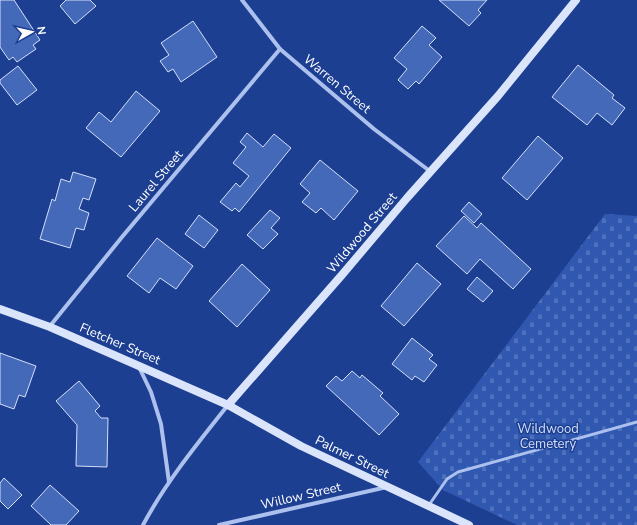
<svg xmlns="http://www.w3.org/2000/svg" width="637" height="525" viewBox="0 0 637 525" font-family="'Nunito Sans',sans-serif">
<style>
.cemetery{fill:url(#cemetery-stones)}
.building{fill:#4569b9;stroke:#d3dffa}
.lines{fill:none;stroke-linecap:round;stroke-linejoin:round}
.lane{stroke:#adc1ee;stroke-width:3}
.street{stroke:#adc1ee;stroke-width:4}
.secondary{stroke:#dae4fa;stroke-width:8}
.labels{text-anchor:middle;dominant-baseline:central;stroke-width:3;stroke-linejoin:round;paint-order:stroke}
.street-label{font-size:13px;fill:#fff;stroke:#1d3f92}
.park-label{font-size:13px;fill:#d3dffa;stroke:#1d3f92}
</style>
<defs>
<pattern id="cemetery-stones" width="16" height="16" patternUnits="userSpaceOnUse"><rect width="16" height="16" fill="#3058b0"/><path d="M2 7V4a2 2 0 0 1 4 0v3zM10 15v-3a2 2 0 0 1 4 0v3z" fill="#4f71bc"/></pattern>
</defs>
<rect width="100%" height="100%" fill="#1d3f92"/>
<path class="cemetery" d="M 605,214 L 637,216 L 637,525 L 517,525 L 443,490 L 418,462 Z"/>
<g class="building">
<path d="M 0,0 L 14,0 L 40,40 L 33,45 L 36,49 L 17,62 L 13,57 L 9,60 L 0,47 Z"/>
<path d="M 66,0 L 90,0 L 96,6 L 75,24 L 60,6 Z"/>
<path d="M 439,0 L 487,0 L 478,10 L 481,13 L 469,26 Z"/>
<path d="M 193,21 L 217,57 L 181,82 L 173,69 L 168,72 L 160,61 L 169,55 L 161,43 Z"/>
<path d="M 422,26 L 436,38 L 429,45 L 442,57 L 419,84 L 416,81 L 408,89 L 398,80 L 407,69 L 394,58 Z"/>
<path d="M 578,65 L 614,95 L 612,98 L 625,108 L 612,125 L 597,113 L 587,125 L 552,97 Z"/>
<path d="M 18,66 L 37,90 L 17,105 L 0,83 L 0,80 Z"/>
<path d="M 136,91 L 160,111 L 121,157 L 86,128 L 99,112 L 111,122 Z"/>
<path d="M 247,133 L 263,147 L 274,134 L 291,148 L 239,212 L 235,208 L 232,211 L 220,202 L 236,183 L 240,187 L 249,176 L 233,163 L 246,147 L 240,142 Z"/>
<path d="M 538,136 L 563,158 L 527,200 L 502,178 Z"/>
<path d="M 320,160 L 358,191 L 334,220 L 321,208 L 316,213 L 302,202 L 310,193 L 300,184 Z"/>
<path d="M 73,172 L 96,179 L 89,200 L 83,198 L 79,209 L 89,213 L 84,230 L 76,228 L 70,248 L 40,239 L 52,199 L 55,201 L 61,179 L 70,182 Z"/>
<path d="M 469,202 L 482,214 L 474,223 L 461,211 Z"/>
<path d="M 270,210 L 280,218 L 271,228 L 278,234 L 263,249 L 247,235 Z"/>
<path d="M 199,215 L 218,230 L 204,248 L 185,234 Z"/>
<path d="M 464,216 L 477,228 L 481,223 L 531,269 L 513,289 L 480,259 L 467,274 L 436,246 Z"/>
<path d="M 157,238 L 193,266 L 176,289 L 160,278 L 149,293 L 127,276 Z"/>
<path d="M 417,263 L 441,284 L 404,326 L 381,306 Z"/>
<path d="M 242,264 L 270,290 L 237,327 L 209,301 Z"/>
<path d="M 477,277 L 493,291 L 483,302 L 467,289 Z"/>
<path d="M 412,338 L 433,355 L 429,359 L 437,365 L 424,382 L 415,376 L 412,380 L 392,364 Z"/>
<path d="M 0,353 L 36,366 L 25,397 L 19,395 L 14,409 L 0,404 Z"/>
<path d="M 352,371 L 360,378 L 362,375 L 383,393 L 380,396 L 399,414 L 379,435 L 326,386 L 336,376 L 342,381 Z"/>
<path d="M 79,381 L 100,406 L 95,411 L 101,418 L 108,418 L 107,467 L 76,466 L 77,425 L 56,401 Z"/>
<path d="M 4,478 L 22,495 L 8,509 L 0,501 L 0,483 Z"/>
<path d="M 50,485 L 79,511 L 66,525 L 51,525 L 31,506 Z"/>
</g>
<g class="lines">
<path class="lane" d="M 429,505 L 447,479 L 458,472 L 637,422"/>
<g class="street">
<path d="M 242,0 L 280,49 L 374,129 L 431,172"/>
<path d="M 50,326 L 122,237 L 280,49"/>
<path d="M 139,367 L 151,392 L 161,424 L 169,482"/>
<path d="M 143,525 C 166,482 197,444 228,405"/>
<path d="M 219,525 L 387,487"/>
</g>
<g class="secondary">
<path d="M 0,309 L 50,327 L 228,405 L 301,446 L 469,525"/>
<path d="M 228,405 L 341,276 L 407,198 L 498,96 L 576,0"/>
</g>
</g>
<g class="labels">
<g class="street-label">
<text transform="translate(337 84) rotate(40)">Warren Street</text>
<text transform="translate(156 181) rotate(-50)">Laurel Street</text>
<text transform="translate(362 233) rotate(-50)">Wildwood Street</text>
<text transform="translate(120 344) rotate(23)">Fletcher Street</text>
<text transform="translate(352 457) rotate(26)">Palmer Street</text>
<text transform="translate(301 496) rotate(-13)">Willow Street</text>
</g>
<g class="park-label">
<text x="548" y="429">Wildwood<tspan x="548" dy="15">Cemetery</tspan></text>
</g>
</g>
<g transform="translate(32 32) rotate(82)" stroke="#1d3f92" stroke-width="3" paint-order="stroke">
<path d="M0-3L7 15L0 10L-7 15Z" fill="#ffffff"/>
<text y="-6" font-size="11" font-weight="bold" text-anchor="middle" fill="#ffffff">N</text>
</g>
</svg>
